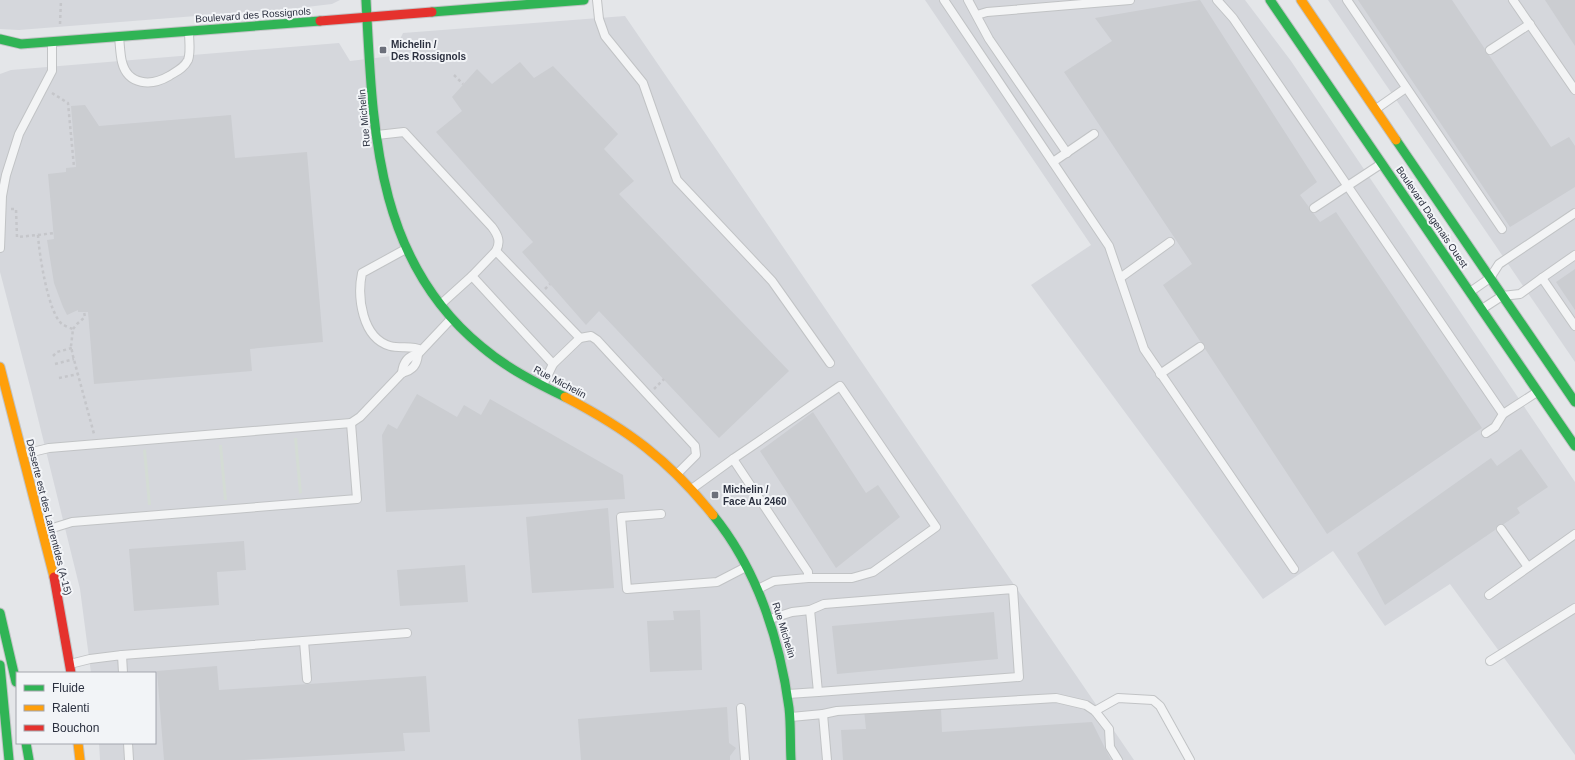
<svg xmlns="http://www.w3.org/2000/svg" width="1575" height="760" viewBox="0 0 1575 760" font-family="Arial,sans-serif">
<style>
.built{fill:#d5d7dc}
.green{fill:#d4dcd5}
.building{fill:#cbcdd1}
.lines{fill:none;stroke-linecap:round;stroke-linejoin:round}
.lane-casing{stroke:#c1c3c5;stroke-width:10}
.fast-casing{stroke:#c1c3c5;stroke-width:11}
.slow-casing{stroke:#c1c3c5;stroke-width:11}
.jam-casing{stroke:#c1c3c5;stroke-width:11}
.path{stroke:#c5c6ca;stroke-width:2.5;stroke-dasharray:3 3;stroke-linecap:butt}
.lane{stroke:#f3f4f5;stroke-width:8}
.fast{stroke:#30b455;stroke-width:9}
.slow{stroke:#ff9f0a;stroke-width:9}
.jam{stroke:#e5322d;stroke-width:9}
.poi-dot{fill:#6c707b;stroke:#f2f4f7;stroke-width:1.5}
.labels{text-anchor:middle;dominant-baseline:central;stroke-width:4;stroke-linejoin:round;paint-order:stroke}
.street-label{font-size:10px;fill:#2c3140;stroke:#f2f4f7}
.poi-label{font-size:10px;font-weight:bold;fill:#2c3140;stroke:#f2f4f7;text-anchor:start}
</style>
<rect width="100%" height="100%" fill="#e4e6e9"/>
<g class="built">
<path d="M 0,0 L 340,0 L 332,4 L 298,8 L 19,30 L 0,29 Z"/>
<path d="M 925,0 L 1245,0 L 1291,61 L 1575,482 L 1575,755 L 1450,584 L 1385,626 L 1333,551 L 1263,599 L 1031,285 L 1091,245 Z"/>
<path d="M 1328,0 L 1575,0 L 1575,362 Z"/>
<path d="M 625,16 L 1134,760 L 100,760 L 99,743 L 155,743 L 155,673 L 91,673 L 80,589 L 31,390 L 0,272 L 0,74 L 11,70 L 339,43 L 350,61 L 392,56 L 403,33 Z"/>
</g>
<g class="green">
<path d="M 294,438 L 297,438 L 302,493 L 299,494 Z"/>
<path d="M 219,445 L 222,445 L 227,500 L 224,500 Z"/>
<path d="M 146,449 L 151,505 L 148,505 L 143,450 Z"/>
</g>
<g class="building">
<path d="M 1200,0 L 1317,182 L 1300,195 L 1320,222 L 1336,212 L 1482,428 L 1327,534 L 1163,285 L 1192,264 L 1064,72 L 1112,41 L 1095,18 Z"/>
<path d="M 1358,0 L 1452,0 L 1551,147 L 1569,137 L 1575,146 L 1575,187 L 1510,227 Z"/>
<path d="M 1545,0 L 1575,0 L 1575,46 Z"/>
<path d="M 520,62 L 534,78 L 553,66 L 618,134 L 604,149 L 634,181 L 619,194 L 789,371 L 719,438 L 599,311 L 586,325 L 522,252 L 533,242 L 436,132 L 462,111 L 452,97 L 477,69 L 492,84 Z"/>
<path d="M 85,105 L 99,126 L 231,115 L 235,158 L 307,152 L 323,342 L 250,349 L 252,371 L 94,384 L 88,312 L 78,312 L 78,310 L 67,315 L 63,307 L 54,283 L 47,240 L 54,239 L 48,174 L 66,172 L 66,168 L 76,167 L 71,106 Z"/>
<path d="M 1575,269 L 1575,310 L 1556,282 Z"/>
<path d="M 417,394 L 457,417 L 464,405 L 481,415 L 490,399 L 623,475 L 625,499 L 386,512 L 382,435 L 388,424 L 397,429 Z"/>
<path d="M 813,412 L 866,493 L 878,485 L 900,517 L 836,568 L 760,451 Z"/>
<path d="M 1521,449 L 1548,487 L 1517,508 L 1520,513 L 1385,605 L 1357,553 L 1491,458 L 1497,466 Z"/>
<path d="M 608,508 L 614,588 L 532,593 L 526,517 Z"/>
<path d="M 244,541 L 246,570 L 217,572 L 219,605 L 134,611 L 129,549 Z"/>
<path d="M 465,565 L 468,602 L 400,606 L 397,570 Z"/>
<path d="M 700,610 L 702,670 L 650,672 L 647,621 L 674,620 L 673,611 Z"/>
<path d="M 994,612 L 998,659 L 837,674 L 832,626 Z"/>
<path d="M 217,666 L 219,690 L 426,676 L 430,732 L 403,733 L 405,751 L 244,760 L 164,760 L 157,671 Z"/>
<path d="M 727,707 L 729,743 L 736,748 L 730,756 L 730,760 L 581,760 L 578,719 Z"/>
<path d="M 941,708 L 942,732 L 1092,722 L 1111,760 L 843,760 L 841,730 L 866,729 L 864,710 Z"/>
</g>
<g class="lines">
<defs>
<g id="lane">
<path d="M 597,0 L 599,19 L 605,36 L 643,83 L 677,180 L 772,281 L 830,363"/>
<path d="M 944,0 L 1109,246 L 1144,349 L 1294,569"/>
<path d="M 968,0 L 989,39 L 1067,153"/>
<path d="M 1217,0 L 1233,18 L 1503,414 L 1537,392"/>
<path d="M 1347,0 L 1502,229"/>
<path d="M 1513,0 L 1575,90"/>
<path d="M 977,15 L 987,12 L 1130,0"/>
<path d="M 119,37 C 120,45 120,54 122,62 C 128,86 152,86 169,76 C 177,71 184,68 188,60 C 191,52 189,41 189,32"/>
<path d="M 1490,50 L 1530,24"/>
<path d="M 1376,109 L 1406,88"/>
<path d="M 377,135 L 404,132 L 492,227 C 498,235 501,242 496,251"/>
<path d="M 1053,162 L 1094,134"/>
<path d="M 1314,208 L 1381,164"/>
<path d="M 0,248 L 2,196 L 6,175 L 19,134 L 52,71 L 52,43"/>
<path d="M 404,250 L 362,273 C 357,297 362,338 390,346 C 400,349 412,345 421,350"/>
<path d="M 472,276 L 496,251 L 580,338 L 553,364"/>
<path d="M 1120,278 L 1170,242"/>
<path d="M 1542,278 L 1575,255"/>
<path d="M 1470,292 L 1490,278 L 1499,264 L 1575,213"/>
<path d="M 441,304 L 472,276 L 553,364 L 543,385"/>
<path d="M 1482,309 L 1502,296 L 1520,294 L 1542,278 L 1575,326"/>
<path d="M 580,338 L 591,336 L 597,340 L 695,446 L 696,455 L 677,474"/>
<path d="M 402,373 C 403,363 408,356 418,354 L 451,319"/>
<path d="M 1160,374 L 1200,347"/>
<path d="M 1486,433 L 1495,427 L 1503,414"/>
<path d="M 24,454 L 49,448 L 351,423 L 360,417 L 402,373 C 413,370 417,365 418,354"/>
<path d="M 733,459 L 840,386 L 936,527 L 873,572 L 852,578 L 808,578"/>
<path d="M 693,488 L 733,459 L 808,572 L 808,578 L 774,581 L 758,589"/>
<path d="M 661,514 L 621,517 L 627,589 L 717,582 L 746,567"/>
<path d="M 1501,529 L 1528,567"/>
<path d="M 43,531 L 72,522 L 357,499 L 351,423"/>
<path d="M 1489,595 L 1575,534"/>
<path d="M 810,610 L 824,604 L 1013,589 L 1019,677 L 818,692"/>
<path d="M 770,619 L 792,612 L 810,610 L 818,692 L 788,694"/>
<path d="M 304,641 L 307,679"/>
<path d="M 122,655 L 407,633"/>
<path d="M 1490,661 L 1575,608"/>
<path d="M 70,664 L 90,659 L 122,655 L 123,673"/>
<path d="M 741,708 L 745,760"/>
<path d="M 1095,711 L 1118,698 L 1153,700 L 1160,706 L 1190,760"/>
<path d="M 823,714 L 837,711 L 1056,698 L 1086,705 L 1095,711 L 1109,729 L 1110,747 L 1118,760"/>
<path d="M 791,717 L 823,714 L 827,760"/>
<path d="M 128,743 L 129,760"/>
</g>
<g id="fast">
<path d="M 366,0 C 373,127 374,259 482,347 C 507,368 536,383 565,397"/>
<path d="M 1270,0 L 1575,446"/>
<path d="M 432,12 L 584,0"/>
<path d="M 0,39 L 21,44 L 320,21"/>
<path d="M 1396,140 L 1575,402"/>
<path d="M 713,515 C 757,569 780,640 789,708 C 791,725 790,743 791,760"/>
<path d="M 0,613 L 16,682"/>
<path d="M 0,665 L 9,760"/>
<path d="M 26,743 L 29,760"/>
</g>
<g id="slow">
<path d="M 1301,0 L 1396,140"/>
<path d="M 0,367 L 54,577"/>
<path d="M 565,397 C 627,429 669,460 713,515"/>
<path d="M 78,743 L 80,760"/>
</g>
<g id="jam">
<path d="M 320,21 L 432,12"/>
<path d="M 54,577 L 71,673"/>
</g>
</defs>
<use href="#lane" class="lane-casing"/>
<use href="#fast" class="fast-casing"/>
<use href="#slow" class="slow-casing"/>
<use href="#jam" class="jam-casing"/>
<g class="path">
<path d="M 60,24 L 61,0"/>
<path d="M 454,75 L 463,84"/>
<path d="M 52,93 L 68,103 L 74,167"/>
<path d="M 11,209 L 16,209 L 17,237 L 38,235 C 39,253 48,313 62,324 C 65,326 70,328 73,329 L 71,346 L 73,356 L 94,434"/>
<path d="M 38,235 L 54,233"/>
<path d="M 545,289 L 550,284"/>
<path d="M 73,329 L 77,324 L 85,317 L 84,312"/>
<path d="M 53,356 L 57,352 L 72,348"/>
<path d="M 55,364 L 74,359"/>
<path d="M 59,378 L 78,374"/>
<path d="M 654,389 L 664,379"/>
</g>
<use href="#lane" class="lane"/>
<use href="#fast" class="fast"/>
<use href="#slow" class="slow"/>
<use href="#jam" class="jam"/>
</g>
<g class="poi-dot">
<rect x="379" y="46" width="8" height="8" rx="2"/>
<rect x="711" y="491" width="8" height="8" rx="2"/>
</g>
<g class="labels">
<g class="street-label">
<text transform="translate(253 15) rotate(-4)">Boulevard des Rossignols</text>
<text transform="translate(364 118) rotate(-95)">Rue Michelin</text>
<text transform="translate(1432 217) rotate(56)">Boulevard Dagenais Ouest</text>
<text transform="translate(560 382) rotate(28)">Rue Michelin</text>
<text transform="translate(49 517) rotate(76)">Desserte est des Laurentides (A-15)</text>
<text transform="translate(784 630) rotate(73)">Rue Michelin</text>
</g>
<g class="poi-label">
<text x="391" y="44">Michelin /<tspan x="391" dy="12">Des Rossignols</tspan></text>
<text x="723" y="489">Michelin /<tspan x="723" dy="12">Face Au 2460</tspan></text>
</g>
</g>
<rect x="16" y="672" width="140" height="72" fill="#f2f4f7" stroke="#a3a6ae"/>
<rect x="24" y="685" width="20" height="6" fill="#30b455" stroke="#a3a6ae"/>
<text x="52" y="692" font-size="12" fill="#2c3140">Fluide</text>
<rect x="24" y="705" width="20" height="6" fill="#ff9f0a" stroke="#a3a6ae"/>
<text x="52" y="712" font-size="12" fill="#2c3140">Ralenti</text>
<rect x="24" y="725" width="20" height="6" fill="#e5322d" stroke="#a3a6ae"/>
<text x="52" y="732" font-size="12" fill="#2c3140">Bouchon</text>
</svg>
